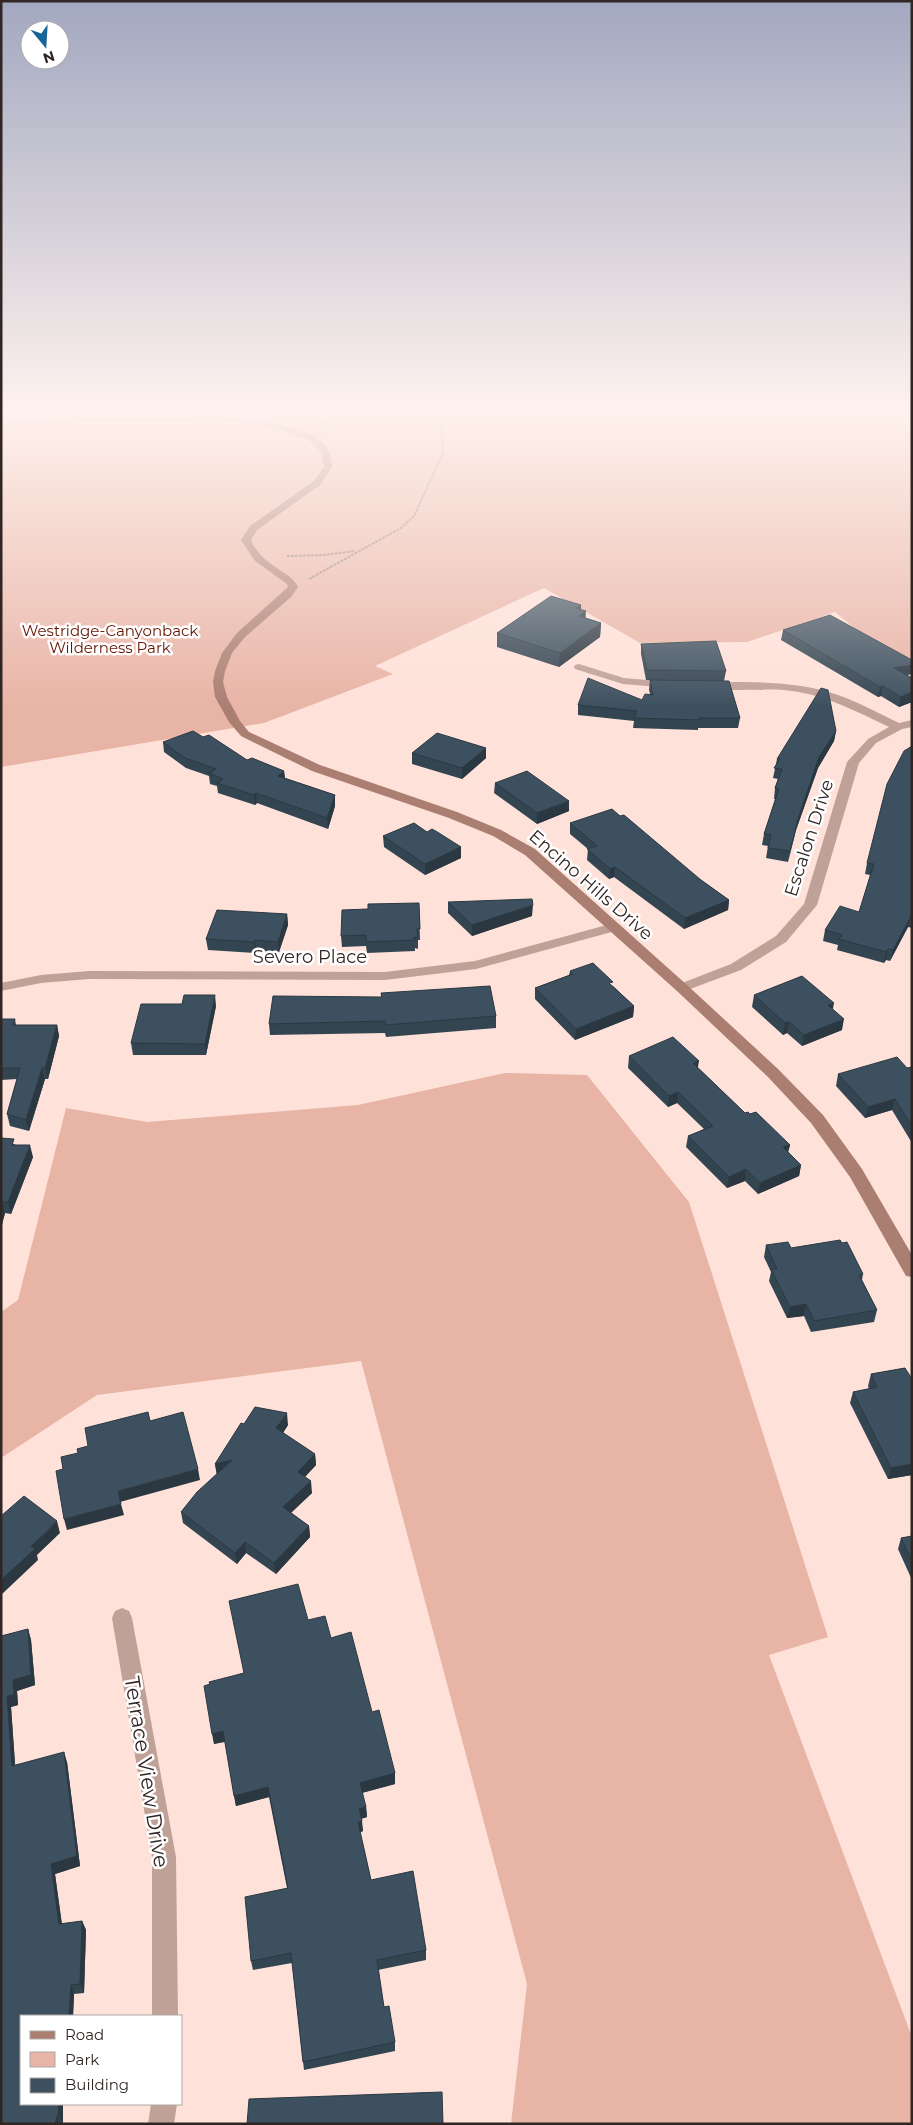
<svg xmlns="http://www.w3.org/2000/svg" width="913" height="2125" viewBox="0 0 913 2125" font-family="Montserrat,sans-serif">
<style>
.green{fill:#e8b4a6}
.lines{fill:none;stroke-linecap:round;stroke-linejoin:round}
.path{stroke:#9c8883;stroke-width:2;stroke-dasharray:3 1;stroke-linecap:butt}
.lane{fill:#c0a198;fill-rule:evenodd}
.street{fill:#c0a198;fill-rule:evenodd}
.secondary{fill:#ab7e72;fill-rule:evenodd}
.wall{fill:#344552}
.shaded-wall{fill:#2b3842}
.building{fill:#3d505f;stroke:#2b3842}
.labels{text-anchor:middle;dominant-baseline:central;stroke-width:5;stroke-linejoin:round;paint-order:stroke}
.far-park-label{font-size:15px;fill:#641300;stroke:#fff}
.street-label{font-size:18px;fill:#312624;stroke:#fff}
.near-street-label{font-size:21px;fill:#312624;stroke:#fff}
</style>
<rect width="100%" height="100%" fill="#fee1d9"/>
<g class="green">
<path d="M 1,410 L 912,410 L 912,676 L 835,612 L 747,642 L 640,643 L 544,588 L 375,666 L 393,674 L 264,723 L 1,767 Z"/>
<path d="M 505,1073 L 587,1075 L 689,1202 L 828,1637 L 769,1655 L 912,2037 L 912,2124 L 511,2124 L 527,1984 L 361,1361 L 97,1395 L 1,1458 L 1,1312 L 18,1300 L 66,1108 L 147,1122 L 358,1105 Z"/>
</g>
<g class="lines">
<g class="path">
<path d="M 287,556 L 324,555 L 355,551"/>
<path d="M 309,579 L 401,528 L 414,516 L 443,453 L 441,410"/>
</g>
<path class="lane" d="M 294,410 L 304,410 L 329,423 L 331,430 L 315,440 L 309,440 L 309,436 L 323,429 L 322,426 Z"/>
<g class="street">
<path d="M 579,664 L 624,678 L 670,682 L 675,685 L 670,688 L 623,684 L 575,669 L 574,667 L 575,665 Z"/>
<path d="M 710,682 C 750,682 790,681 829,692 C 853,699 876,712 899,723 L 912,720 L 912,727 L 902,729 L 876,743 L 859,763 L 817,905 L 786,942 L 741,970 L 682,992 L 677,991 L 675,988 L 677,985 L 731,964 L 776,936 L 804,904 L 847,762 L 868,739 L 889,727 C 853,710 825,694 784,690 C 760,688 728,693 706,687 L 705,685 L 706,683 Z"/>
<path d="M 614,923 L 621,927 L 619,930 L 476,969 L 385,980 L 89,979 L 41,983 L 1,991 L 1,983 L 41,975 L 89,971 L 385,972 L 475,961 Z"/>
<path d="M 122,1608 L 129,1611 L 132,1618 L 176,1857 L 178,2016 L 152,2016 L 152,1857 L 112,1618 L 115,1611 Z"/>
<path d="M 151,2104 L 177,2104 L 174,2124 L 148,2124 Z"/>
</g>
<path class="secondary" d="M 218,417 C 244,419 318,424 329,452 C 331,456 331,462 332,467 L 320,485 L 257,530 L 251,540 C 262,567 291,571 298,587 L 291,597 L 245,637 L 232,653 L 225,671 L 223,682 L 227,697 L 240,721 L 249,732 L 320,765 L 457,812 L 501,830 L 535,849 L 687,985 L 778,1069 L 823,1115 L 862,1169 L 912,1255 L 912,1277 L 906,1276 L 850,1177 L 811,1123 L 768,1077 L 677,991 L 525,855 L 493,836 L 449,818 L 312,771 L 241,736 L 229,722 L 215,697 L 213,682 L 215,671 L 222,653 L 237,633 L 288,587 L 287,584 L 255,561 L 241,540 L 250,526 L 314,481 L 324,467 L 321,452 L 309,440 L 282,430 L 254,424 L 218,421 L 41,423 L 1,427 L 1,423 L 41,419 Z"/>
</g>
<g class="wall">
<path d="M 581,609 L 586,618 L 601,623 L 600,637 L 559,667 L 497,647 L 497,633 Z"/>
<path d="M 783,630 L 912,660 L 912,674 L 907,675 L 912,678 L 912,702 L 899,707 L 881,696 L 878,697 L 781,640 Z"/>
<path d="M 641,644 L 726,671 L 724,681 L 740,718 L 738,728 L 698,728 L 698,730 L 633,728 L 634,721 L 578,715 L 578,705 L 642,700 L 650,694 L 649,690 L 650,680 L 699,680 L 646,680 L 641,654 Z"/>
<path d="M 836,731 L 834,741 L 818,768 L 796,830 L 788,862 L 766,858 L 768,846 L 762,845 L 764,834 L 775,799 L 774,799 L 775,788 L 778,779 L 773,778 L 777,759 Z"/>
<path d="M 203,737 L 247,760 L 284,771 L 285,778 L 335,795 L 335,806 L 328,829 L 257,803 L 255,805 L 218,793 L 217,786 L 210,784 L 209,776 L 186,768 L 164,752 L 163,742 Z"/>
<path d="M 912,746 L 912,928 L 908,927 L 890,961 L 886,960 L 884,963 L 837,950 L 838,945 L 823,941 L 825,930 L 859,912 L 870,875 L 865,874 L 867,863 Z"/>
<path d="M 486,748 L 486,758 L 462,779 L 412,764 L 412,753 Z"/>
<path d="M 495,783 L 569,811 L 537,824 L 494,793 Z"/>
<path d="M 570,823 L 701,880 L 729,900 L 728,910 L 684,929 L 614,877 L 609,879 L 587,860 L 588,849 L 570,834 Z"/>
<path d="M 427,832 L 461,847 L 461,858 L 425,875 L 384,847 L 383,836 Z"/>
<path d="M 448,902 L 532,916 L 472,936 L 448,913 Z"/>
<path d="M 419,903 L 420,940 L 418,940 L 418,949 L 415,948 L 415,951 L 367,953 L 366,946 L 342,947 L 341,936 L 368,909 Z"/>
<path d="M 287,914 L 288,925 L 279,952 L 256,951 L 255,953 L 208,950 L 206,939 Z"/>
<path d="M 570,971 L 613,986 L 634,1006 L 633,1017 L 575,1040 L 535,999 L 535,988 L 569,975 Z"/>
<path d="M 381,993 L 496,1016 L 496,1028 L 386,1037 L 385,1033 L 270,1035 L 269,1024 L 381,997 Z"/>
<path d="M 754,995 L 833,1009 L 842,1030 L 802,1046 L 787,1033 L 783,1035 L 752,1007 Z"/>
<path d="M 216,1006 L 206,1055 L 133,1055 L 131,1043 Z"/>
<path d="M 1,1019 L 15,1019 L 16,1025 L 57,1025 L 59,1036 L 48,1079 L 45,1079 L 29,1131 L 10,1126 L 7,1114 L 17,1079 L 1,1080 Z"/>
<path d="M 629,1056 L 698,1068 L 745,1113 L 750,1114 L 790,1145 L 788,1152 L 801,1165 L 799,1176 L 758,1194 L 745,1181 L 727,1188 L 686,1147 L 688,1136 L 704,1129 L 677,1103 L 668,1107 L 628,1068 Z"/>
<path d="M 912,1067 L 912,1143 L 892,1110 L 865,1118 L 836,1086 L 838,1074 L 907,1068 Z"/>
<path d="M 1,1138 L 16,1145 L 33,1157 L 11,1214 L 5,1213 L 1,1228 Z"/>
<path d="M 766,1245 L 791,1248 L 863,1274 L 862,1280 L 877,1310 L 874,1322 L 811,1332 L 804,1316 L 787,1318 L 769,1281 L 771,1272 L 764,1257 Z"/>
<path d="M 905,1368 L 912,1475 L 888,1479 L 850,1403 L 853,1392 L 869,1389 L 868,1386 L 871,1374 Z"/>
<path d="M 244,1424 L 288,1425 L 283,1433 L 315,1454 L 316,1465 L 305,1477 L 312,1493 L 291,1513 L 309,1526 L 310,1537 L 276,1574 L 246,1553 L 237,1564 L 183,1523 L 181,1512 L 217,1474 L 215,1464 Z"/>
<path d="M 912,1536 L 912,1580 L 898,1549 L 901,1538 Z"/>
<path d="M 308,1620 L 331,1638 L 372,1712 L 395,1773 L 395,1784 L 362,1793 L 366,1807 L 367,1817 L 361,1819 L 363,1831 L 360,1832 L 371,1880 L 426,1950 L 426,1960 L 378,1970 L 384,2007 L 395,2042 L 395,2051 L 304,2070 L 292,1963 L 253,1970 L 251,1961 L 287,1888 L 269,1797 L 236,1806 L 225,1742 L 214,1744 L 210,1684 L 243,1673 Z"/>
<path d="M 28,1629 L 31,1640 L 35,1685 L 17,1691 L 18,1705 L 11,1707 L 15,1765 L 67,1762 L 80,1866 L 55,1874 L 62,1924 L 82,1921 L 86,1930 L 84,1993 L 74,1994 L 73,2016 L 21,2016 L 21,2104 L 63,2104 L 63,2124 L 1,2124 L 1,1636 Z"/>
</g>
<g class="shaded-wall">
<path d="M 581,605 L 581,615 L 586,611 L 585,625 L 578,629 L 576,608 Z"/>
<path d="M 601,623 L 600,637 L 559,667 L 560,653 Z"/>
<path d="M 912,665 L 912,674 L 892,677 L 894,668 Z"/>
<path d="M 883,686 L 881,696 L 878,697 L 880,687 Z"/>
<path d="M 912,692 L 912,702 L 899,707 L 901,697 Z"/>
<path d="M 836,731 L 834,741 L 818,768 L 796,830 L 788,862 L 798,819 L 819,757 Z"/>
<path d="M 486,748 L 486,758 L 462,779 L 462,768 Z"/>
<path d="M 284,771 L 285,781 L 278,776 Z"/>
<path d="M 256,793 L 257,803 L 255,805 L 254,795 Z"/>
<path d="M 335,795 L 335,806 L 328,829 L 327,818 Z"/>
<path d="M 569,801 L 569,811 L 537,824 L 537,813 Z"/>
<path d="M 461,847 L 461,858 L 425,875 L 425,864 Z"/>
<path d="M 615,867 L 614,877 L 609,879 L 610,869 Z"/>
<path d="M 729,900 L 728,910 L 684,929 L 685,918 Z"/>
<path d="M 533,905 L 532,916 L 472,936 L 472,925 Z"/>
<path d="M 287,914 L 288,925 L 279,952 L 278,942 Z"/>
<path d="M 911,916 L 908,927 L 890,961 L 893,950 Z"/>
<path d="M 255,940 L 256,951 L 255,953 L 254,942 Z"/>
<path d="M 888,949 L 886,960 L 884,963 L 886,952 Z"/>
<path d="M 215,995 L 216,1006 L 206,1055 L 205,1044 Z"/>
<path d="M 834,1003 L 832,1014 L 828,1005 Z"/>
<path d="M 634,1006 L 633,1017 L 575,1040 L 576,1029 Z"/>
<path d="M 844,1019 L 842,1030 L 802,1046 L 804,1035 Z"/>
<path d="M 789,1022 L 787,1033 L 783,1035 L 785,1023 Z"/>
<path d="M 57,1025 L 59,1036 L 48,1079 L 45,1068 Z"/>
<path d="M 699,1061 L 697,1072 L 693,1063 Z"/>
<path d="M 42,1068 L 45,1079 L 29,1131 L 26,1120 Z"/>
<path d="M 678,1092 L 677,1103 L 668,1107 L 669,1096 Z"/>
<path d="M 895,1099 L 892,1110 L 865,1118 L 868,1107 Z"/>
<path d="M 30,1145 L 33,1157 L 11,1214 L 8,1202 Z"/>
<path d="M 790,1145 L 787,1156 L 783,1147 Z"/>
<path d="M 801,1165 L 799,1176 L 758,1194 L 760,1183 Z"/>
<path d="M 746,1169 L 745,1181 L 727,1188 L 729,1177 Z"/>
<path d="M 2,1202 L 5,1213 L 1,1228 L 1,1206 Z"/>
<path d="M 806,1304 L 804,1316 L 787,1318 L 790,1307 Z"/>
<path d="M 287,1413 L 288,1425 L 278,1440 L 276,1428 Z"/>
<path d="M 315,1454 L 316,1465 L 299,1483 L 298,1472 Z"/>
<path d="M 232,1460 L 217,1476 L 215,1464 Z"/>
<path d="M 912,1464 L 912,1475 L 888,1479 L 891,1468 Z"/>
<path d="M 198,1469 L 200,1480 L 120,1502 L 118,1491 Z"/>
<path d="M 311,1481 L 312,1493 L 285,1518 L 283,1507 Z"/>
<path d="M 121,1504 L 124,1515 L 67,1530 L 64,1519 Z"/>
<path d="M 57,1521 L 60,1533 L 37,1555 L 38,1560 L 1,1595 L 1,1580 L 31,1546 Z"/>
<path d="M 309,1526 L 310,1537 L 276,1574 L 274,1563 Z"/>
<path d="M 245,1542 L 246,1553 L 237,1564 L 235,1553 Z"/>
<path d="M 28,1629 L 31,1640 L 35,1685 L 17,1691 L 18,1705 L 11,1707 L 16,1777 L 12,1766 L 7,1696 Z"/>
<path d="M 223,1731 L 226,1741 L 214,1744 L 212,1734 Z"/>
<path d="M 64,1752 L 67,1762 L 80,1866 L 55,1874 L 63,1934 L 59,1924 L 51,1864 Z"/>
<path d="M 395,1773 L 395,1784 L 361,1793 L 360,1783 Z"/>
<path d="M 268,1787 L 269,1797 L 236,1806 L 234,1796 Z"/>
<path d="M 366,1807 L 367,1817 L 360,1819 L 359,1809 Z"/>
<path d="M 362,1821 L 363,1831 L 359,1833 L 358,1822 Z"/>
<path d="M 82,1921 L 86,1930 L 84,1993 L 80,1984 Z"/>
<path d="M 71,1985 L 74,1994 L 73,2016 L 69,2016 Z"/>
<path d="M 59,2104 L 63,2104 L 63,2124 L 58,2116 Z"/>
<path d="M 57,2116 L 61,2124 L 55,2124 Z"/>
</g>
<g class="building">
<path d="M 551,596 L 581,605 L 576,608 L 586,611 L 579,616 L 601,623 L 560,653 L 497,633 Z"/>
<path d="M 830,615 L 912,660 L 912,665 L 894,668 L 912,678 L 912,692 L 901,697 L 883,686 L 880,687 L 783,630 Z"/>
<path d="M 716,641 L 726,671 L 647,670 L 641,644 Z"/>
<path d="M 588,678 L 642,700 L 645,694 L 653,695 L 650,680 L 729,681 L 740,718 L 699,718 L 699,720 L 634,718 L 637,711 L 578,705 Z"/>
<path d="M 821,688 L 828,690 L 836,731 L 819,757 L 798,819 L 790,851 L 768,848 L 771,835 L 764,834 L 779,789 L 775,788 L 782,769 L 774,768 L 780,759 L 777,759 Z"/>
<path d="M 193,731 L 203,737 L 209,735 L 247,760 L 252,758 L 284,771 L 278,776 L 335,795 L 327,818 L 256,793 L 254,795 L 217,783 L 223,779 L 209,773 L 216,769 L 185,758 L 163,742 Z"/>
<path d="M 437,733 L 486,748 L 462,768 L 412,753 Z"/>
<path d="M 912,746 L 912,916 L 911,916 L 893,950 L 888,949 L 886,952 L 839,939 L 842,935 L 825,930 L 840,906 L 859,912 L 874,864 L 867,863 L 887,784 L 904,751 Z"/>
<path d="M 527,771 L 569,801 L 537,813 L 495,783 Z"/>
<path d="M 612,809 L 620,816 L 624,815 L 701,880 L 729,900 L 685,918 L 615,867 L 610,869 L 587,849 L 597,846 L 570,823 Z"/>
<path d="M 414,823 L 427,832 L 432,829 L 439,833 L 461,847 L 425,864 L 383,836 Z"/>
<path d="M 532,899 L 533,905 L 472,925 L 448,902 Z"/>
<path d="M 419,903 L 420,929 L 417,929 L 418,938 L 414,937 L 414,940 L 366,942 L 366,935 L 341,936 L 342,910 L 368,909 L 368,904 Z"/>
<path d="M 217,910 L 287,914 L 278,942 L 255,940 L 254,942 L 206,939 Z"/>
<path d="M 593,963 L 613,982 L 609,983 L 634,1006 L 576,1029 L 535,988 L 573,974 L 570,971 Z"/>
<path d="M 802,976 L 834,1003 L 828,1005 L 844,1019 L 804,1035 L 789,1022 L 785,1023 L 754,995 Z"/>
<path d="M 490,986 L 496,1016 L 386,1025 L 385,1021 L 269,1024 L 273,996 L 382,997 L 381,993 Z"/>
<path d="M 184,995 L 215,995 L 205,1044 L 131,1043 L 141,1004 L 182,1004 Z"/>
<path d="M 1,1019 L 15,1019 L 13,1025 L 57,1025 L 45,1068 L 42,1068 L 26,1120 L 7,1114 L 20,1068 L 1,1068 Z"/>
<path d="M 673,1037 L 699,1061 L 693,1063 L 745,1113 L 748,1112 L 750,1114 L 756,1112 L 790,1145 L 783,1147 L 801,1165 L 760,1183 L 746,1169 L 729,1177 L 688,1136 L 713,1126 L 678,1092 L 669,1096 L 629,1056 Z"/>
<path d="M 897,1057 L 907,1068 L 912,1067 L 912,1127 L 895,1099 L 868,1107 L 838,1074 Z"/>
<path d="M 1,1138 L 14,1139 L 12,1145 L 30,1145 L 8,1202 L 2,1202 L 1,1206 Z"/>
<path d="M 840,1240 L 842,1243 L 847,1242 L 863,1274 L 859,1275 L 877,1310 L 814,1321 L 806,1304 L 790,1307 L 771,1269 L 777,1269 L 766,1245 L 788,1242 L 791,1248 Z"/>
<path d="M 905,1368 L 912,1379 L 912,1464 L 891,1468 L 853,1392 L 877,1387 L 871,1374 Z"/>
<path d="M 255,1407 L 287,1413 L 276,1428 L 315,1454 L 298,1472 L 311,1481 L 283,1507 L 309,1526 L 274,1563 L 245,1542 L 235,1553 L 181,1512 L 197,1492 L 232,1460 L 215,1464 L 241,1423 L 244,1424 Z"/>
<path d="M 148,1412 L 150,1421 L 183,1412 L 198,1469 L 118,1491 L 121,1504 L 64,1519 L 56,1471 L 63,1469 L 61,1457 L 78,1453 L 77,1449 L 88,1446 L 85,1428 Z"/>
<path d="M 24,1496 L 57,1521 L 31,1546 L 35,1549 L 1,1580 L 1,1516 Z"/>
<path d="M 912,1536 L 912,1561 L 901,1538 Z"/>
<path d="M 298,1584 L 308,1620 L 325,1616 L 331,1638 L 351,1632 L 372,1712 L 379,1710 L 395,1773 L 360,1783 L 366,1807 L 359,1809 L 362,1821 L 358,1822 L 371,1880 L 413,1871 L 426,1950 L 377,1960 L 384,2007 L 389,2006 L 395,2042 L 303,2062 L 291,1953 L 251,1961 L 245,1897 L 288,1888 L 268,1787 L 234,1796 L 223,1731 L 212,1734 L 204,1686 L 210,1684 L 209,1682 L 244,1673 L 229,1601 Z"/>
<path d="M 28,1629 L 31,1675 L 13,1680 L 14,1695 L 7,1696 L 12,1766 L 64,1752 L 77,1856 L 51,1864 L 59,1924 L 82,1921 L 80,1984 L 71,1985 L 69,2016 L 21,2016 L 21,2104 L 59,2104 L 58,2116 L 57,2116 L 55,2124 L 1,2124 L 1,1636 Z"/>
<path d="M 442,2092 L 443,2124 L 247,2124 L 249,2099 Z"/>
</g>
<linearGradient id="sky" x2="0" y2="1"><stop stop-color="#a2a8c0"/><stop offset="0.58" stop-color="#fff2ee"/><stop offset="1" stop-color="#fff2ee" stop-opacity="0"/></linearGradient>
<rect width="913" height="708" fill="url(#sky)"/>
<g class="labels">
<g class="far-park-label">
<text x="110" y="630">Westridge-Canyonback<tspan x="110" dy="17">Wilderness Park</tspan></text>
</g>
<g class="street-label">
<text transform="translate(809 838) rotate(-72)">Escalon Drive</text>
<text transform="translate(591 885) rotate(41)">Encino Hills Drive</text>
<text x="310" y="957">Severo Place</text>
</g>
<g class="near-street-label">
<text transform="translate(147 1772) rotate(81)">Terrace View Drive</text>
</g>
</g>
<rect width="913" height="2125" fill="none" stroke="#312624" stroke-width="5"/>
<rect x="20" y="2015" width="162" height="90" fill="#ffffff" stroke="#ada8a7"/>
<rect x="30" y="2031" width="25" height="8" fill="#ab7e72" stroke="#ada8a7"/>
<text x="65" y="2040" font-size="15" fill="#312624">Road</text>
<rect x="30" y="2052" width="25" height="15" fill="#e8b4a6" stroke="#ada8a7"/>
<text x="65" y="2065" font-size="15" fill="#312624">Park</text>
<rect x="30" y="2078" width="25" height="15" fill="#3d505f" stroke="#ada8a7"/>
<text x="65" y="2090" font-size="15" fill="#312624">Building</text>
<g transform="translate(45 45) rotate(162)"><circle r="24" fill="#ffffff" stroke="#ada8a7"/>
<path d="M0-4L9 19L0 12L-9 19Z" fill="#186698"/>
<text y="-8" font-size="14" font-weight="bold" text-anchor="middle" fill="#312624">N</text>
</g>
</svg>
